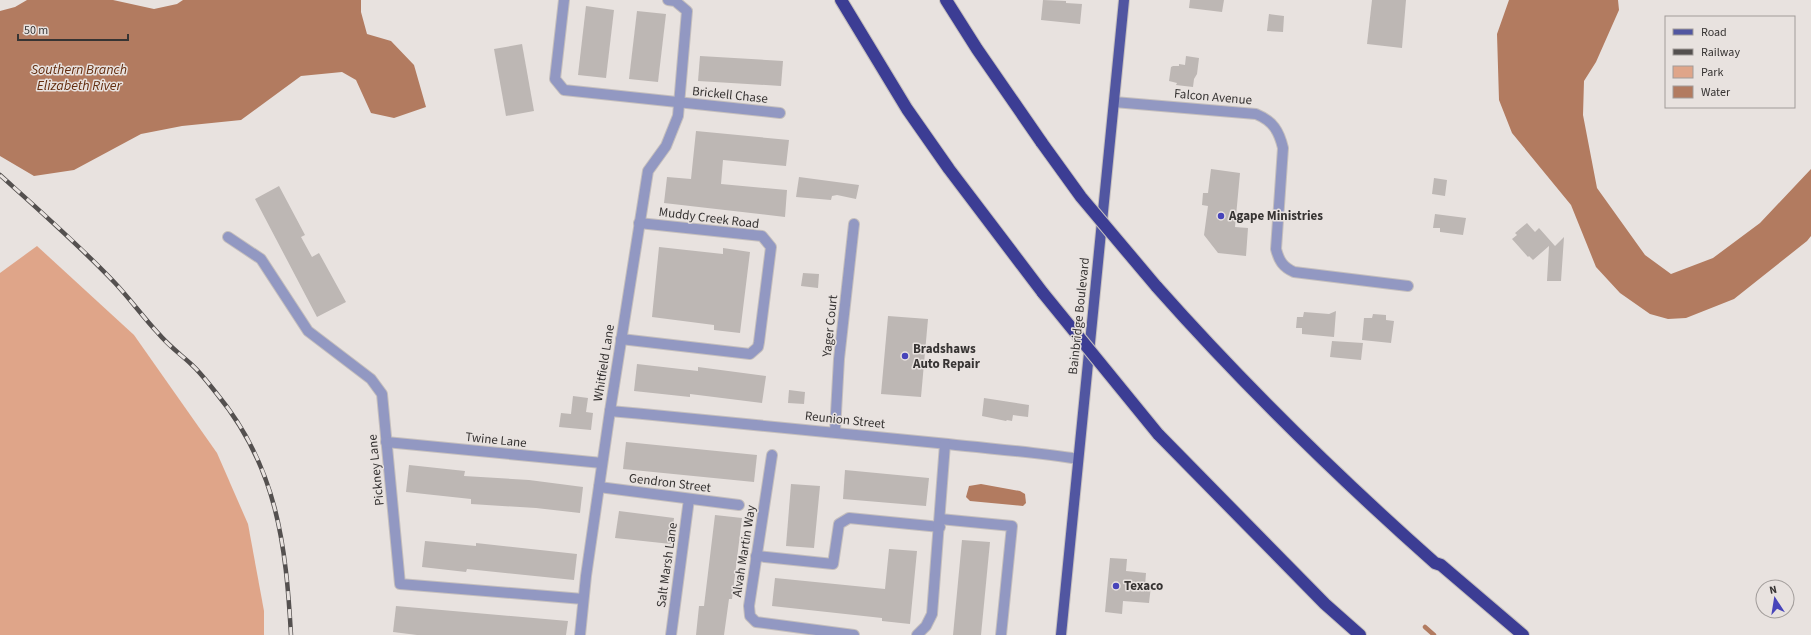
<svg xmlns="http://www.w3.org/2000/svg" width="1811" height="635" viewBox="0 0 1811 635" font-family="'Source Sans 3',sans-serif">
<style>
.green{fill:#dfa589}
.water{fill:#b27b60}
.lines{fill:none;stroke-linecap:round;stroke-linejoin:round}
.stream{stroke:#b27b60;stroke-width:4.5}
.building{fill:#bdb7b4}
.street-casing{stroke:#c5bfbd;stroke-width:12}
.primary-casing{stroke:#c5bfbd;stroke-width:12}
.highway-casing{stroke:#c5bfbd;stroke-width:14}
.street{stroke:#9298c2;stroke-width:10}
.primary{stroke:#5156a1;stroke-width:10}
.highway{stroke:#3c3d94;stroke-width:12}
.rail-casing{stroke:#54504f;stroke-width:4.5}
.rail{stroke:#e8e2df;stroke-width:3;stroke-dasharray:9;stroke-linecap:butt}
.highway-bridge-casing{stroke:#c5bfbd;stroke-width:14;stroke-linecap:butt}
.highway-bridge{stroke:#3c3d94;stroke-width:12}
.poi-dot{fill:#4744ba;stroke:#e8e2df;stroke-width:1.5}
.labels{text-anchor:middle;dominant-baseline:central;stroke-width:3;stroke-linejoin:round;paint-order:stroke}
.street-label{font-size:13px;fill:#373433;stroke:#e8e2df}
.poi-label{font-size:13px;font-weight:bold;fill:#373433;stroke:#e8e2df;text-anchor:start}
.water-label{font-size:14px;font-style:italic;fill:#642e10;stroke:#e8e2df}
</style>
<rect width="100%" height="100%" fill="#e8e2df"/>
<path class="green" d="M 37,246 L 134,335 L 217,453 L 248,524 L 264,611 L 264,635 L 0,635 L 0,273 Z"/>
<g class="water">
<path d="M 27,0 L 113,0 L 154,9 L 177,4 L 183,0 L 361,0 L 361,12 L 367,34 L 391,41 L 414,65 L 426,107 L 394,118 L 371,113 L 356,80 L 342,72 L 301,76 L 241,120 L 182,126 L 141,134 L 74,170 L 34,176 L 0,156 L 0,11 L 15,7 Z"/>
<path d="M 1509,0 L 1618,0 L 1619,10 L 1596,62 L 1584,81 L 1583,115 L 1597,188 L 1645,255 L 1671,274 L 1713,258 L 1760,223 L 1811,169 L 1811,236 L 1807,241 L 1734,299 L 1686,318 L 1668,319 L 1650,314 L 1620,293 L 1596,267 L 1571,205 L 1512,133 L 1499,100 L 1497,34 Z"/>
<path d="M 981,484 L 1020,491 L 1025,494 L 1026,503 L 1023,506 L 970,501 L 966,497 L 969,486 Z"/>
</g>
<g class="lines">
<path class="stream" d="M 1425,627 L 1434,635"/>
</g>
<g class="building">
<path d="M 1043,0 L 1066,1 L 1066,3 L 1082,4 L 1080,24 L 1041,20 Z"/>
<path d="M 1190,0 L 1224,0 L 1222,12 L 1189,8 Z"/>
<path d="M 1372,0 L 1406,0 L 1402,48 L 1367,44 Z"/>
<path d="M 586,6 L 614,10 L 606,78 L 578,75 Z"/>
<path d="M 637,11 L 666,14 L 658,82 L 629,79 Z"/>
<path d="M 1269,14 L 1284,16 L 1283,32 L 1267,31 Z"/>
<path d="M 522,44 L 534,111 L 506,116 L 494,49 Z"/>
<path d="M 700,56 L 783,61 L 781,86 L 698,81 Z"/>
<path d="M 1186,56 L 1199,58 L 1197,74 L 1194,79 L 1193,87 L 1176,85 L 1177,83 L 1169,81 L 1171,67 L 1173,66 L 1179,66 L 1179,64 L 1185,65 Z"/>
<path d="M 696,131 L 789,140 L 786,166 L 723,160 L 721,184 L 787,190 L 785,217 L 664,203 L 667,177 L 691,179 Z"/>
<path d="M 1211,169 L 1240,173 L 1235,227 L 1248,228 L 1246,256 L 1218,253 L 1204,235 L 1208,206 L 1202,205 L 1203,193 L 1208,193 Z"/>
<path d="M 799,177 L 859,185 L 856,199 L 837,195 L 832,196 L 831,200 L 796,197 Z"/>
<path d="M 1434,178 L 1447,180 L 1445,196 L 1432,194 Z"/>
<path d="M 279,186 L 305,235 L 301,237 L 312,257 L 319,253 L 346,302 L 317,317 L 255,199 Z"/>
<path d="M 1435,214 L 1466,218 L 1463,235 L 1440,232 L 1440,228 L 1433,228 Z"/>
<path d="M 1527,223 L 1535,232 L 1539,228 L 1555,246 L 1564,237 L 1561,281 L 1547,281 L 1549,246 L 1533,260 L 1529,256 L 1528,257 L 1512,239 L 1517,235 L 1515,233 Z"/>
<path d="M 659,247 L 723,254 L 723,248 L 750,252 L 740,333 L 714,330 L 714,325 L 652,317 Z"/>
<path d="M 803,273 L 819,274 L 818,288 L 801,286 Z"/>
<path d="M 1336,311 L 1334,337 L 1302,334 L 1302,328 L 1296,328 L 1297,317 L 1303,317 L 1304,312 L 1329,314 Z"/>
<path d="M 1373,314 L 1386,315 L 1386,320 L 1394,321 L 1391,343 L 1362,340 L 1364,318 L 1372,318 Z"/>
<path d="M 888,316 L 928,319 L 921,397 L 881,394 Z"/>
<path d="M 1332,341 L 1363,343 L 1361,360 L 1330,357 Z"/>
<path d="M 637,364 L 698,371 L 698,367 L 766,376 L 762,403 L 690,394 L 690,397 L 634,391 Z"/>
<path d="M 789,390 L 805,392 L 804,404 L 788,403 Z"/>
<path d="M 573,396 L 588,398 L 586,412 L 593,413 L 591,430 L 559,427 L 561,413 L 571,414 Z"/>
<path d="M 984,398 L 1029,405 L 1028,417 L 1013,415 L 1012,421 L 1007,420 L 1006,421 L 982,416 Z"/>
<path d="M 626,442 L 757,455 L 754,482 L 623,469 Z"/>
<path d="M 409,465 L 465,471 L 464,476 L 529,480 L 583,487 L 580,513 L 536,508 L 471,504 L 471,499 L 406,492 Z"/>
<path d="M 845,470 L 929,478 L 926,506 L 843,499 Z"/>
<path d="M 791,484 L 820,486 L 814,548 L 786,546 Z"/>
<path d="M 619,511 L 674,518 L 671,544 L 615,538 Z"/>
<path d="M 715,515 L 742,518 L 732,599 L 729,599 L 724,635 L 696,635 L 699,606 L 704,606 Z"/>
<path d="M 962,540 L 990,542 L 981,635 L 953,635 Z"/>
<path d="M 425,541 L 476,546 L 476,543 L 577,554 L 574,580 L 467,569 L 466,572 L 422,567 Z"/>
<path d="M 889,549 L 917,551 L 910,624 L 882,621 L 882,618 L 772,606 L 775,578 L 885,589 Z"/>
<path d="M 1110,558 L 1127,559 L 1126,571 L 1146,573 L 1145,586 L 1151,586 L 1149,603 L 1123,601 L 1122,614 L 1105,612 Z"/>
<path d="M 396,606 L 568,621 L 566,635 L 417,635 L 393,632 Z"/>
</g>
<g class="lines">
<defs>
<g id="street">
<path d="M 564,0 L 555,79 L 564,90 L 780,113"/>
<path d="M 1114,102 L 1256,114 C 1273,121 1279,131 1283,148 L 1276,249 C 1279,261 1283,267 1294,272 L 1408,286"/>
<path d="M 228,237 L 261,259 L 308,331 L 371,379 L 382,394 L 400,584 L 583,599"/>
<path d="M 621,339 L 750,354 L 758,347 L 759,342 L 771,247 L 762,236 L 639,223"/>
<path d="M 610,411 C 723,421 836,432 948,444 C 992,449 1035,452 1078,459"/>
<path d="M 835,431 L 839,359 L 854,224"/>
<path d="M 386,442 L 602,463"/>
<path d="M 772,455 L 749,606 L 750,616 L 756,622 L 854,635"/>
<path d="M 599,487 L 739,505"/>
<path d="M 940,519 L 1012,526 L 1001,635"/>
<path d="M 756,556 L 833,564 L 839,524 L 849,518 L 940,527"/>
<path d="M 580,635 L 586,576 L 610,411 L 648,171 L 666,146 L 678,116 L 687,11 L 675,1 L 668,0"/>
<path d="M 671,635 L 689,499"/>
<path d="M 917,635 L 926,626 L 932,614 L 945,444"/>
</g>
<path id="primary" d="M 1061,635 L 1124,0"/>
<g id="highway">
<path d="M 841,0 L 907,109 L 949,169 L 1043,293"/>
<path d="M 946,0 L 977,49 L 1042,143"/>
<path d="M 1156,286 C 1243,384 1337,476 1435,563 L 1441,565 L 1523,635"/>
<path d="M 1158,434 L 1325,604 L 1360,635"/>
</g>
</defs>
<use href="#street" class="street-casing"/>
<use href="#primary" class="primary-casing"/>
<use href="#highway" class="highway-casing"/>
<use href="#street" class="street"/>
<use href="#primary" class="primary"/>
<use href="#highway" class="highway"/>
<defs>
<path id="rail" d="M 0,175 C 39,210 79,245 115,283 C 130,299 143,317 158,333 C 168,345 180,354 191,364 C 201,373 209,384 217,394 C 277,467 286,545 291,635"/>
</defs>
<use href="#rail" class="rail-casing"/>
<use href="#rail" class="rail"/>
<defs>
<g id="highway-bridge">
<path d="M 1042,143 L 1081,197 L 1156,286"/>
<path d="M 1043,293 L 1158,434"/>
</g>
</defs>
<use href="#highway-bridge" class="highway-bridge-casing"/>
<use href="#highway-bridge" class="highway-bridge"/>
</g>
<g class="poi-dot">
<circle cx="1221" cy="216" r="4"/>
<circle cx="905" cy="356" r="4"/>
<circle cx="1116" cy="586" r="4"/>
</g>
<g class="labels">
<g class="street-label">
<text transform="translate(730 95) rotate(6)">Brickell Chase</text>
<text transform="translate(1213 97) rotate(5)">Falcon Avenue</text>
<text transform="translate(709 218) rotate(7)">Muddy Creek Road</text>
<text transform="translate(1079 316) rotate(-84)">Bainbridge Boulevard</text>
<text transform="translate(830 326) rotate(-84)">Yager Court</text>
<text transform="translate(604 363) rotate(-81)">Whitfield Lane</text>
<text transform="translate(845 420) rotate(6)">Reunion Street</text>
<text transform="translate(496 440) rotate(6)">Twine Lane</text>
<text transform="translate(376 470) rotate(-96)">Pickney Lane</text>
<text transform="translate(670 483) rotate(7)">Gendron Street</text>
<text transform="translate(744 551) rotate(-81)">Alvah Martin Way</text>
<text transform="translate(667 565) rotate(-82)">Salt Marsh Lane</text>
</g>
<g class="poi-label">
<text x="1229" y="216">Agape Ministries</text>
<text x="913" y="349">Bradshaws<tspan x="913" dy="15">Auto Repair</tspan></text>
<text x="1124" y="586">Texaco</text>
</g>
<g class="water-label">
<text x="79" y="70">Southern Branch<tspan x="79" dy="16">Elizabeth River</tspan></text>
</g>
</g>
<rect x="1665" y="16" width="130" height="92" fill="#e8e2df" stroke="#a19c9a"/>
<rect x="1673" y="29" width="20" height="6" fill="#5156a1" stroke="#a19c9a"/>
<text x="1701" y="36" font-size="12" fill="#373433">Road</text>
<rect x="1673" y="49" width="20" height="6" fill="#54504f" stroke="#a19c9a"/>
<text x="1701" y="56" font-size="12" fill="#373433">Railway</text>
<rect x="1673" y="66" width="20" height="12" fill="#dfa589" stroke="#a19c9a"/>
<text x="1701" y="76" font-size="12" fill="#373433">Park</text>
<rect x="1673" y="86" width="20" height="12" fill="#b27b60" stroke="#a19c9a"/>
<text x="1701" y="96" font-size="12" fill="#373433">Water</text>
<g transform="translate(1775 599) rotate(348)"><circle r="19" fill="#e8e2df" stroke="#a19c9a"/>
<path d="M0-3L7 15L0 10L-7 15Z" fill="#4744ba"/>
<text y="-6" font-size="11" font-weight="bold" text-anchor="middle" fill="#373433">N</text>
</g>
<path d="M18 34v6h110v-6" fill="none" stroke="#373433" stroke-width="2"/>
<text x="24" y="34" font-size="12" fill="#373433" stroke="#e8e2df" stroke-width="3" paint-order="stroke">50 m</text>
</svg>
